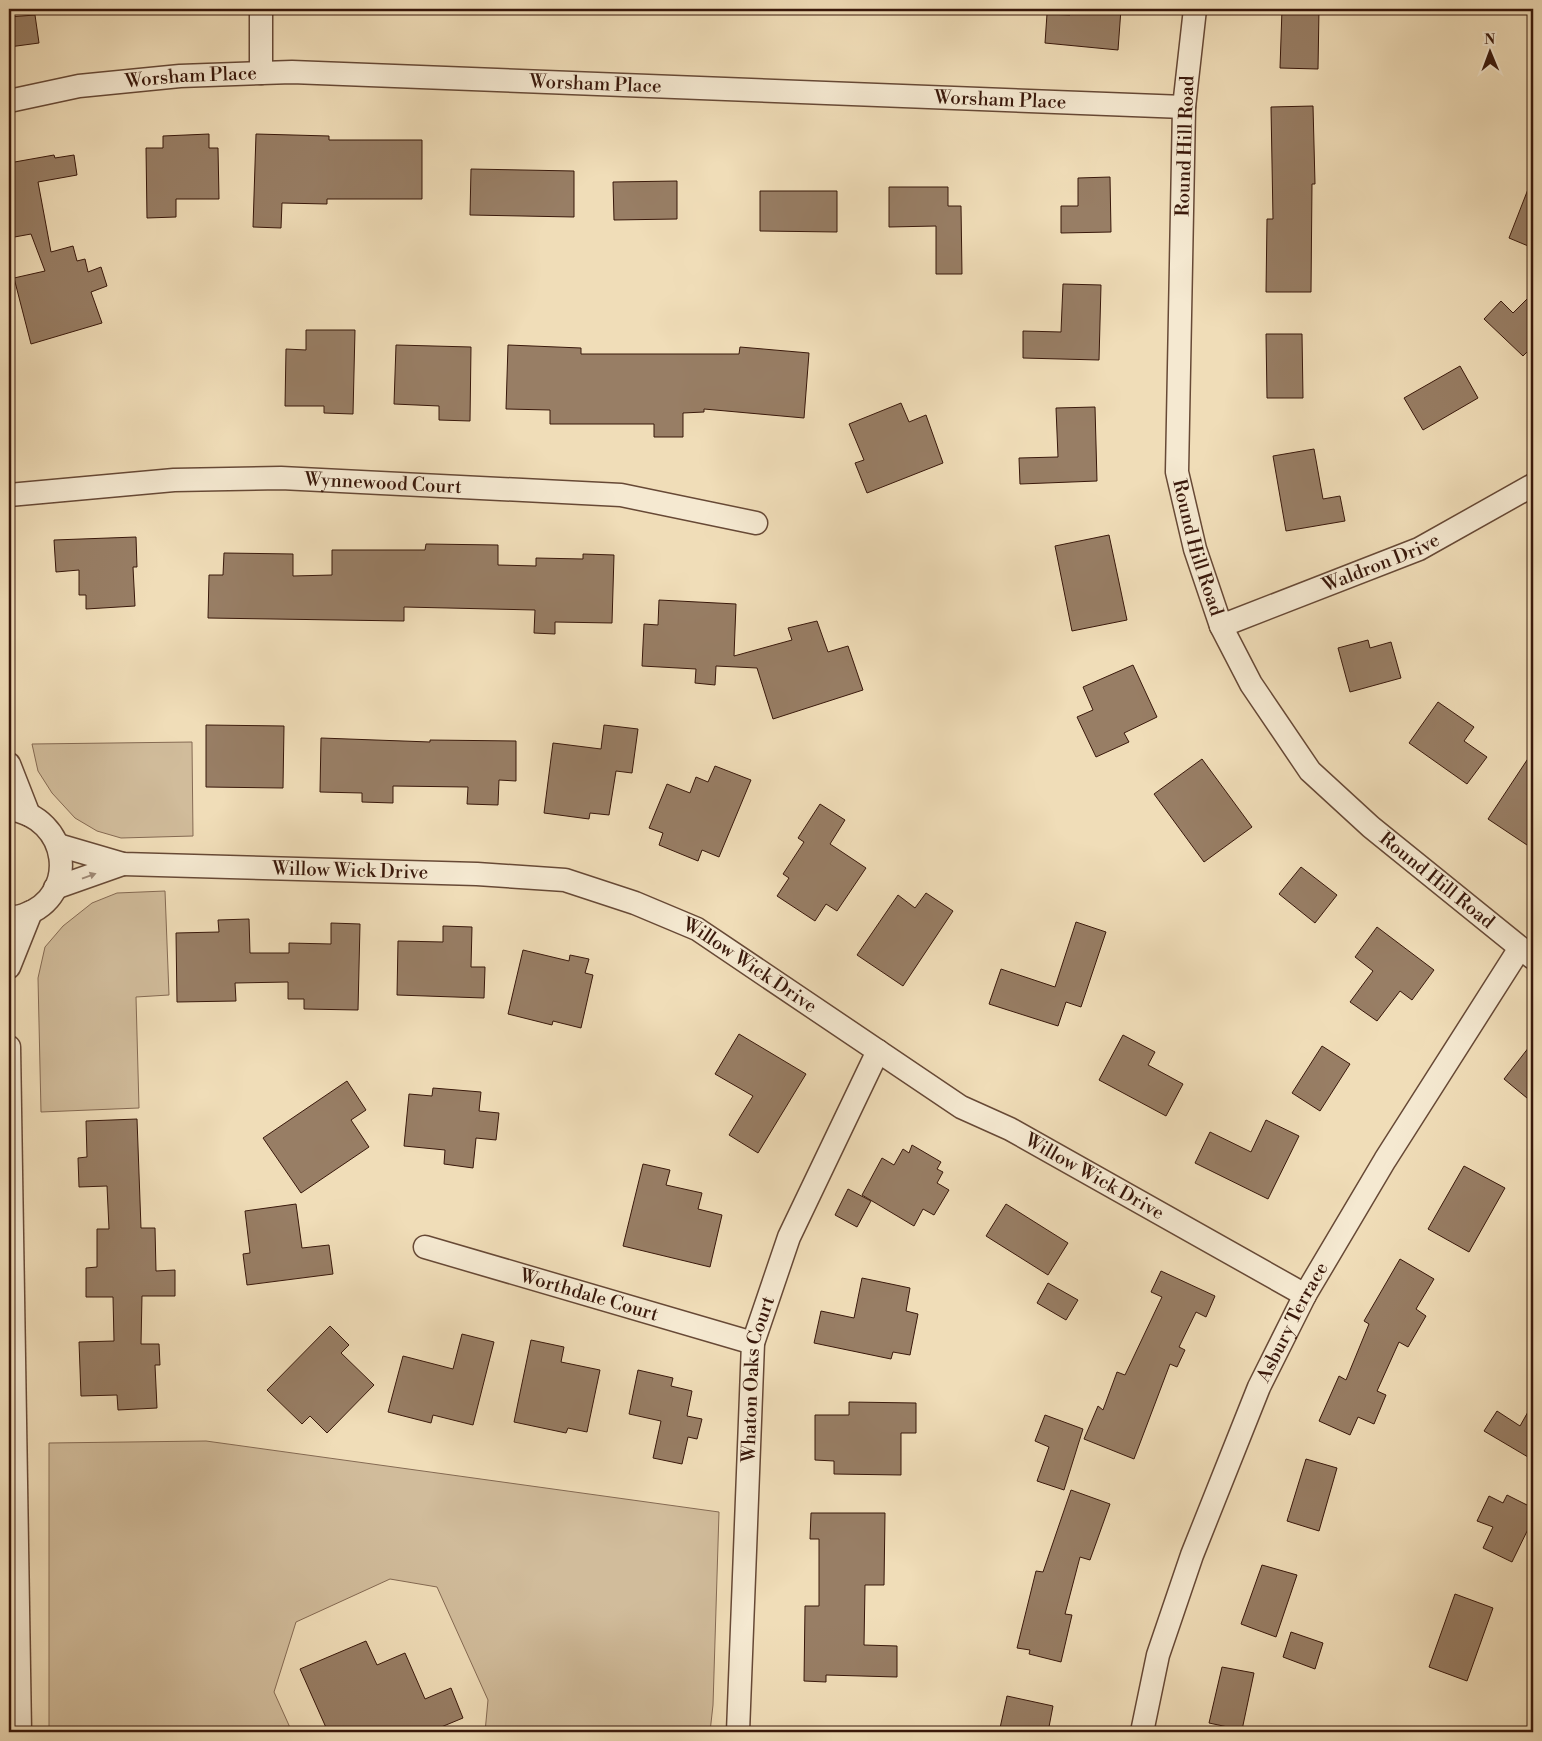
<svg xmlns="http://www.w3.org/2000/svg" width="1542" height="1741" viewBox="0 0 1542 1741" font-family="'Libre Bodoni',serif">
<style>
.green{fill:#d1bc9b;stroke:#856a53}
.building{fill:#987e65;stroke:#39180b}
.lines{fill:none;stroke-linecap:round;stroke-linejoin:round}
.street-casing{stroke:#674936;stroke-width:25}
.street{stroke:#f5e9d1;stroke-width:22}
.oneway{fill:#a08b78}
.labels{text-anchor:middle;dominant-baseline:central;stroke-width:4.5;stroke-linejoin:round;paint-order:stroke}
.street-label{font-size:19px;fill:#39180b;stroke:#f5e9d1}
</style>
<rect width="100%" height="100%" fill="#f0ddb8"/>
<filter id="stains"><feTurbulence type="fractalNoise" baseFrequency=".004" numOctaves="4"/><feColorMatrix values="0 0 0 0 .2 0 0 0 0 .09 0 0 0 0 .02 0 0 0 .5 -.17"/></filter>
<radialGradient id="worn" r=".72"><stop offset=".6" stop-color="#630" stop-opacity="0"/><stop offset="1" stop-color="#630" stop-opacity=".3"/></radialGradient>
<g class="green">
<path d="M 192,742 L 193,836 L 121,838 L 97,831 L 75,818 L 52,793 L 38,771 L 32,744 Z"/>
<path d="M 165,891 L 169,995 L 136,997 L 139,1108 L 41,1112 L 38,978 L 45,947 L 63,926 L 92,903 L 117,893 Z"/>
<path d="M 206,1441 L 719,1512 L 713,1705 L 710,1732 L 485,1732 L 488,1700 L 437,1587 L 390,1579 L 296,1622 L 274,1692 L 292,1732 L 49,1732 L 49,1443 Z"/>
</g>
<g class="building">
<path d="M 1071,9 L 1121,9 L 1118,50 L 1045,43 L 1047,14 L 1070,15 Z"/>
<path d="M 1282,9 L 1319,9 L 1318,69 L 1280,68 Z"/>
<path d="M 35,15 L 39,43 L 9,47 L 9,17 Z"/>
<path d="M 1313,106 L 1315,184 L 1312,184 L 1311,292 L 1266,292 L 1267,219 L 1273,219 L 1271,107 Z"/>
<path d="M 209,134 L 209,148 L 218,148 L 219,199 L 176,199 L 176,217 L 147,218 L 146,148 L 163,148 L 163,136 Z"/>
<path d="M 256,134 L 329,136 L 329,140 L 422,140 L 422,199 L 327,199 L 327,204 L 282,203 L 281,228 L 253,227 Z"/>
<path d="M 54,155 L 55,158 L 74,155 L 77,175 L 38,182 L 51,252 L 73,246 L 77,261 L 85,259 L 88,272 L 101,267 L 107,286 L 91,292 L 102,323 L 31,344 L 14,278 L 45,271 L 31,234 L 9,238 L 9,163 Z"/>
<path d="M 471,169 L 574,171 L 574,217 L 470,215 Z"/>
<path d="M 1110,177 L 1111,232 L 1061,233 L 1061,206 L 1078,206 L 1078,178 Z"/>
<path d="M 1532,179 L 1533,180 L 1533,248 L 1509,238 Z"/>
<path d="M 677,181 L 677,219 L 614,220 L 613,182 Z"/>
<path d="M 889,187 L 948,187 L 948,206 L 961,206 L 962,274 L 936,274 L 936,226 L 889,227 Z"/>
<path d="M 760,191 L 837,191 L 837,232 L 760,231 Z"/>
<path d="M 1063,284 L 1101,285 L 1099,360 L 1023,358 L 1023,331 L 1061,332 Z"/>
<path d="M 1533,293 L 1533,346 L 1523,356 L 1484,319 L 1501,301 L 1513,313 Z"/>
<path d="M 306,330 L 355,330 L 353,414 L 324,413 L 324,406 L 285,406 L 286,349 L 306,350 Z"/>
<path d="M 1266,334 L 1302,334 L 1303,398 L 1267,398 Z"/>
<path d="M 396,345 L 471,347 L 470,421 L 439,420 L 439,406 L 394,404 Z"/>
<path d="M 508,345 L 581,348 L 581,354 L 739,354 L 740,347 L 809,353 L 804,418 L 704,409 L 704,412 L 683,413 L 683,437 L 654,437 L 654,424 L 550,424 L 550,410 L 506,409 Z"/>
<path d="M 1460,366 L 1478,398 L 1423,430 L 1404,398 Z"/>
<path d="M 901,403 L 909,422 L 926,415 L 943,463 L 867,493 L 855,463 L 864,460 L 849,424 Z"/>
<path d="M 1095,407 L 1097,481 L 1020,484 L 1019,458 L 1058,457 L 1056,408 Z"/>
<path d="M 1314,449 L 1323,499 L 1340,496 L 1345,521 L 1286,531 L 1273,456 Z"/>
<path d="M 1109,535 L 1127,620 L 1072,631 L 1055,546 Z"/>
<path d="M 136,537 L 137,567 L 133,567 L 135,606 L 86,609 L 86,595 L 79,595 L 79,570 L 56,572 L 54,540 Z"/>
<path d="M 426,544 L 498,545 L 498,565 L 536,566 L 536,558 L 583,559 L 583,554 L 614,555 L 612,623 L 555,622 L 555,634 L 534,633 L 535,610 L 404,607 L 404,621 L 208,618 L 209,575 L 223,575 L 224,553 L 293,554 L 293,576 L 332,575 L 332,550 L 425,550 Z"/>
<path d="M 659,600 L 736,604 L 734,656 L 792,640 L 788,628 L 817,621 L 828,652 L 848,646 L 863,690 L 773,719 L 757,668 L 716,666 L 715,685 L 695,683 L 696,669 L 642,666 L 644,624 L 658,625 Z"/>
<path d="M 1368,640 L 1370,648 L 1391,642 L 1401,678 L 1350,692 L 1338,648 Z"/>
<path d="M 1133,665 L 1157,717 L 1124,733 L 1129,742 L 1096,757 L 1077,717 L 1093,710 L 1083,687 Z"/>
<path d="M 1438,702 L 1474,727 L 1464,741 L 1487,757 L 1467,784 L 1409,743 Z"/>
<path d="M 206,725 L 284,726 L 283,788 L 206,787 Z"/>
<path d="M 604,725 L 638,729 L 632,773 L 616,771 L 609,815 L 590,813 L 589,819 L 544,813 L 553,743 L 601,749 Z"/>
<path d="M 321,738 L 430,742 L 430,740 L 516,741 L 516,781 L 499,780 L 498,805 L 467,804 L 468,787 L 393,786 L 393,803 L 362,802 L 362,793 L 320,792 Z"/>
<path d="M 1533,751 L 1533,849 L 1488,819 Z"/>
<path d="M 1202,759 L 1252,827 L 1204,862 L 1154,794 Z"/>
<path d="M 715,766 L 751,780 L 719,857 L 702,850 L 698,861 L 659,845 L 663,833 L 649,828 L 667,784 L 690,793 L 696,777 L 708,782 Z"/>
<path d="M 820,804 L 845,820 L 830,844 L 866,868 L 837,911 L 826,904 L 815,921 L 777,896 L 789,878 L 783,874 L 804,842 L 798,838 Z"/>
<path d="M 1301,867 L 1337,895 L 1315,923 L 1279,894 Z"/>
<path d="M 926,893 L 953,911 L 903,986 L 857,955 L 898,895 L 915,908 Z"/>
<path d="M 249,919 L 250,953 L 289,953 L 289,943 L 331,944 L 331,923 L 360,924 L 358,1010 L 304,1009 L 304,999 L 288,999 L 288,982 L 235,983 L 236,1001 L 177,1002 L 176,933 L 219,932 L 218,920 Z"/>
<path d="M 1076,922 L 1106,932 L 1081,1007 L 1066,1002 L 1058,1026 L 989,1004 L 1001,969 L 1055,987 Z"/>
<path d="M 443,926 L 472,927 L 471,967 L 485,967 L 484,998 L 397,995 L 398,941 L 443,942 Z"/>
<path d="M 1377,927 L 1434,970 L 1412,1000 L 1400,991 L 1377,1021 L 1350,1002 L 1373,971 L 1355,957 Z"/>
<path d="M 523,950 L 569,961 L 570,955 L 589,959 L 585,973 L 593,975 L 581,1028 L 553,1021 L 552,1025 L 508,1014 Z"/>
<path d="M 739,1034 L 806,1074 L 758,1153 L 729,1135 L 753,1096 L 715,1074 Z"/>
<path d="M 1123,1035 L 1155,1052 L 1148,1065 L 1183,1084 L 1166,1116 L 1099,1080 Z"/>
<path d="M 1533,1042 L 1533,1103 L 1504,1079 Z"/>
<path d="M 1322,1046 L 1350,1064 L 1320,1111 L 1292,1093 Z"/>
<path d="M 347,1081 L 366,1110 L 351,1120 L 369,1147 L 301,1193 L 263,1138 Z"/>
<path d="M 433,1088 L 481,1092 L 479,1111 L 499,1113 L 496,1140 L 476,1138 L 473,1168 L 444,1164 L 445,1150 L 404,1146 L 409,1094 L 432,1096 Z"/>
<path d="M 137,1119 L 141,1228 L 155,1228 L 156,1271 L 175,1270 L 175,1296 L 142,1296 L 141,1344 L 159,1344 L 160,1365 L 155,1365 L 157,1408 L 118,1410 L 117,1395 L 81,1396 L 79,1342 L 114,1341 L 113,1297 L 86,1297 L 86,1268 L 97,1267 L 97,1229 L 109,1229 L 107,1186 L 79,1187 L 78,1158 L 87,1157 L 86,1121 Z"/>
<path d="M 1266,1120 L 1299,1136 L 1268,1199 L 1195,1163 L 1210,1132 L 1251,1152 Z"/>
<path d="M 912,1145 L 941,1162 L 937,1169 L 943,1172 L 937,1183 L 949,1190 L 934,1215 L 923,1209 L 914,1226 L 862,1195 L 882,1158 L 894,1165 L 903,1149 L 909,1153 Z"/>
<path d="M 643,1164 L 670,1170 L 666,1185 L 702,1193 L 698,1209 L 722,1215 L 710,1267 L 623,1246 Z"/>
<path d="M 1464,1166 L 1505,1188 L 1469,1252 L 1428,1229 Z"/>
<path d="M 848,1189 L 871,1201 L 857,1227 L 835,1215 Z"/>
<path d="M 296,1204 L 302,1248 L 329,1245 L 333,1274 L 247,1285 L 243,1254 L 250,1253 L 245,1211 Z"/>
<path d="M 1006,1204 L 1068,1243 L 1048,1275 L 986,1236 Z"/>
<path d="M 1400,1259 L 1434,1279 L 1416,1309 L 1426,1316 L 1408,1347 L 1399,1342 L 1377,1391 L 1386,1395 L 1374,1424 L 1358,1417 L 1350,1435 L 1319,1421 L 1339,1376 L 1346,1380 L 1369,1324 L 1364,1321 Z"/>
<path d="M 1161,1271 L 1215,1296 L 1206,1317 L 1196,1312 L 1179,1347 L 1185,1350 L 1177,1367 L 1170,1364 L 1134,1459 L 1084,1439 L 1098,1406 L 1103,1410 L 1117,1372 L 1125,1375 L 1162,1297 L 1151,1292 Z"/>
<path d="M 862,1278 L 910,1288 L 906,1311 L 918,1314 L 910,1355 L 893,1352 L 891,1359 L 814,1343 L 821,1311 L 854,1318 Z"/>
<path d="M 1048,1283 L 1078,1300 L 1066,1320 L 1037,1303 Z"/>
<path d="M 330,1326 L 349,1345 L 341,1353 L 374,1385 L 327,1433 L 310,1416 L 302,1424 L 267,1390 Z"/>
<path d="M 462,1334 L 494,1342 L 473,1425 L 433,1415 L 431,1423 L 388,1412 L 403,1356 L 453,1369 Z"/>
<path d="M 531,1340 L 564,1347 L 561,1362 L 600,1370 L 587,1432 L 568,1428 L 566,1433 L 514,1422 Z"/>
<path d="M 638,1370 L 673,1378 L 671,1386 L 692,1391 L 687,1416 L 702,1419 L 697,1439 L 688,1437 L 682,1464 L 653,1458 L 661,1421 L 629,1414 Z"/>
<path d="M 849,1402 L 916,1403 L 916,1433 L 901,1433 L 901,1475 L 834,1474 L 834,1461 L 815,1460 L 815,1415 L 849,1415 Z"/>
<path d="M 1533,1403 L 1533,1460 L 1484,1431 L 1497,1411 L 1520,1426 Z"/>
<path d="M 1045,1415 L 1083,1429 L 1064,1490 L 1037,1481 L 1049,1447 L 1035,1441 Z"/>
<path d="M 1306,1459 L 1337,1468 L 1319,1531 L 1287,1521 Z"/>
<path d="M 1071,1490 L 1110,1504 L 1090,1560 L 1080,1557 L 1065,1614 L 1072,1615 L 1061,1662 L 1029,1654 L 1030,1650 L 1017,1648 L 1036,1571 L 1043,1572 Z"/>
<path d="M 1507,1495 L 1533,1508 L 1533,1519 L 1512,1562 L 1483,1548 L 1493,1527 L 1477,1521 L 1489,1496 L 1503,1503 Z"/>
<path d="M 811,1513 L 885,1513 L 884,1585 L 865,1585 L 864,1645 L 897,1646 L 897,1677 L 826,1675 L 826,1682 L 804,1681 L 805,1606 L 819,1606 L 819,1539 L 810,1539 Z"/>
<path d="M 1262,1565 L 1297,1575 L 1276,1637 L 1241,1624 Z"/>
<path d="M 1455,1594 L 1493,1608 L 1467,1681 L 1429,1667 Z"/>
<path d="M 1291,1632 L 1323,1643 L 1315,1669 L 1283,1657 Z"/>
<path d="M 366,1641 L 377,1665 L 405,1653 L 425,1699 L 451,1688 L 463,1718 L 429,1732 L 328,1732 L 300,1669 Z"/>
<path d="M 1222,1667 L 1254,1673 L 1242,1730 L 1209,1723 Z"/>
<path d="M 1007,1696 L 1053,1706 L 1048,1732 L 1015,1732 L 1016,1730 L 1000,1728 Z"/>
</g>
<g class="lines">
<defs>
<g id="street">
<path d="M 261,9 L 261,73"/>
<path id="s1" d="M 1195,9 L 1184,107 L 1177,472 L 1195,549 L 1221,626 L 1251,684 L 1310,771 L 1371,827 L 1533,958"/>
<path id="s2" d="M 9,101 L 79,86 L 180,76 L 292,72 L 1184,107"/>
<path id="s3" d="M 9,495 L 174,480 L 281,478 L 621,495 L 756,523"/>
<path id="s4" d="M 1221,626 L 1419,549 L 1533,485"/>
<path d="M 9,764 L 29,815"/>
<path d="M 9,809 C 70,817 80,896 24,915 C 19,917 14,917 9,918"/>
<path id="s5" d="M 58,845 L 123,864 L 477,874 L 565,880 L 635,903 L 697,929 L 961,1107 L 1010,1129 L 1305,1295"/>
<path d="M 55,888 L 123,864"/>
<path d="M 9,967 L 31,912"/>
<path d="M 9,1047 L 20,1732"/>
<path id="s6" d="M 425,1247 L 753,1343"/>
<path id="s7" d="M 738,1732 L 753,1343 L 789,1237 L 878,1051"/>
<path id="s8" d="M 1142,1732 L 1158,1655 L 1192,1555 L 1259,1387 L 1305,1295 L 1385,1160 L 1520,948"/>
</g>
</defs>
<use href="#street" class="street-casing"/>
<use href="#street" class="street"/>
</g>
<defs><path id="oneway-solid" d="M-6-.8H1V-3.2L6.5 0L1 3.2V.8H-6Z" transform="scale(1.25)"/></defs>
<use class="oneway" href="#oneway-solid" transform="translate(89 876) rotate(-20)"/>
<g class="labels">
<g class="street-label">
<text stroke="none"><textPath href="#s2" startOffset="184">Worsham Place</textPath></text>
<text stroke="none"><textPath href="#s2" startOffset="589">Worsham Place</textPath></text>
<text stroke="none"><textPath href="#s2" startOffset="994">Worsham Place</textPath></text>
<text transform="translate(1185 146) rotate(-88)">Round Hill Road</text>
<text stroke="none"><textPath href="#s3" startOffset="375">Wynnewood Court</textPath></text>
<text stroke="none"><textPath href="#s1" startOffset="542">Round Hill Road</textPath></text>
<text stroke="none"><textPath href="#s4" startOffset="172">Waldron Drive</textPath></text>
<text stroke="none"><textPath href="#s5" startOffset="295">Willow Wick Drive</textPath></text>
<text stroke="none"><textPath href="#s1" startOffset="962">Round Hill Road</textPath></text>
<text stroke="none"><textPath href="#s5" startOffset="715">Willow Wick Drive</textPath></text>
<text stroke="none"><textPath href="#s5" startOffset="1120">Willow Wick Drive</textPath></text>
<text stroke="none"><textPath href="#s6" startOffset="171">Worthdale Court</textPath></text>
<text stroke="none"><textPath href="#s8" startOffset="438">Asbury Terrace</textPath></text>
<text stroke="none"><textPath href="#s7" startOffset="354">Whaton Oaks Court</textPath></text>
</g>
</g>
<rect width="1542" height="1741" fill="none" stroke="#f0ddb8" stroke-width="30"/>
<rect x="10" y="10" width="1522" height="1721" fill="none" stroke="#39180b" stroke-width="2.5"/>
<rect x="15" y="15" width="1512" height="1711" fill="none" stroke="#39180b"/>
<g transform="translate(1490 52) rotate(359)" stroke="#f5e9d1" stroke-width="4" paint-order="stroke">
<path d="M0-4L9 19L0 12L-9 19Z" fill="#39180b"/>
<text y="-8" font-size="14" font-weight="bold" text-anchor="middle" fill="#39180b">N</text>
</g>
<rect width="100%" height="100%" filter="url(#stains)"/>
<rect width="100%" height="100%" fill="url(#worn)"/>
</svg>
